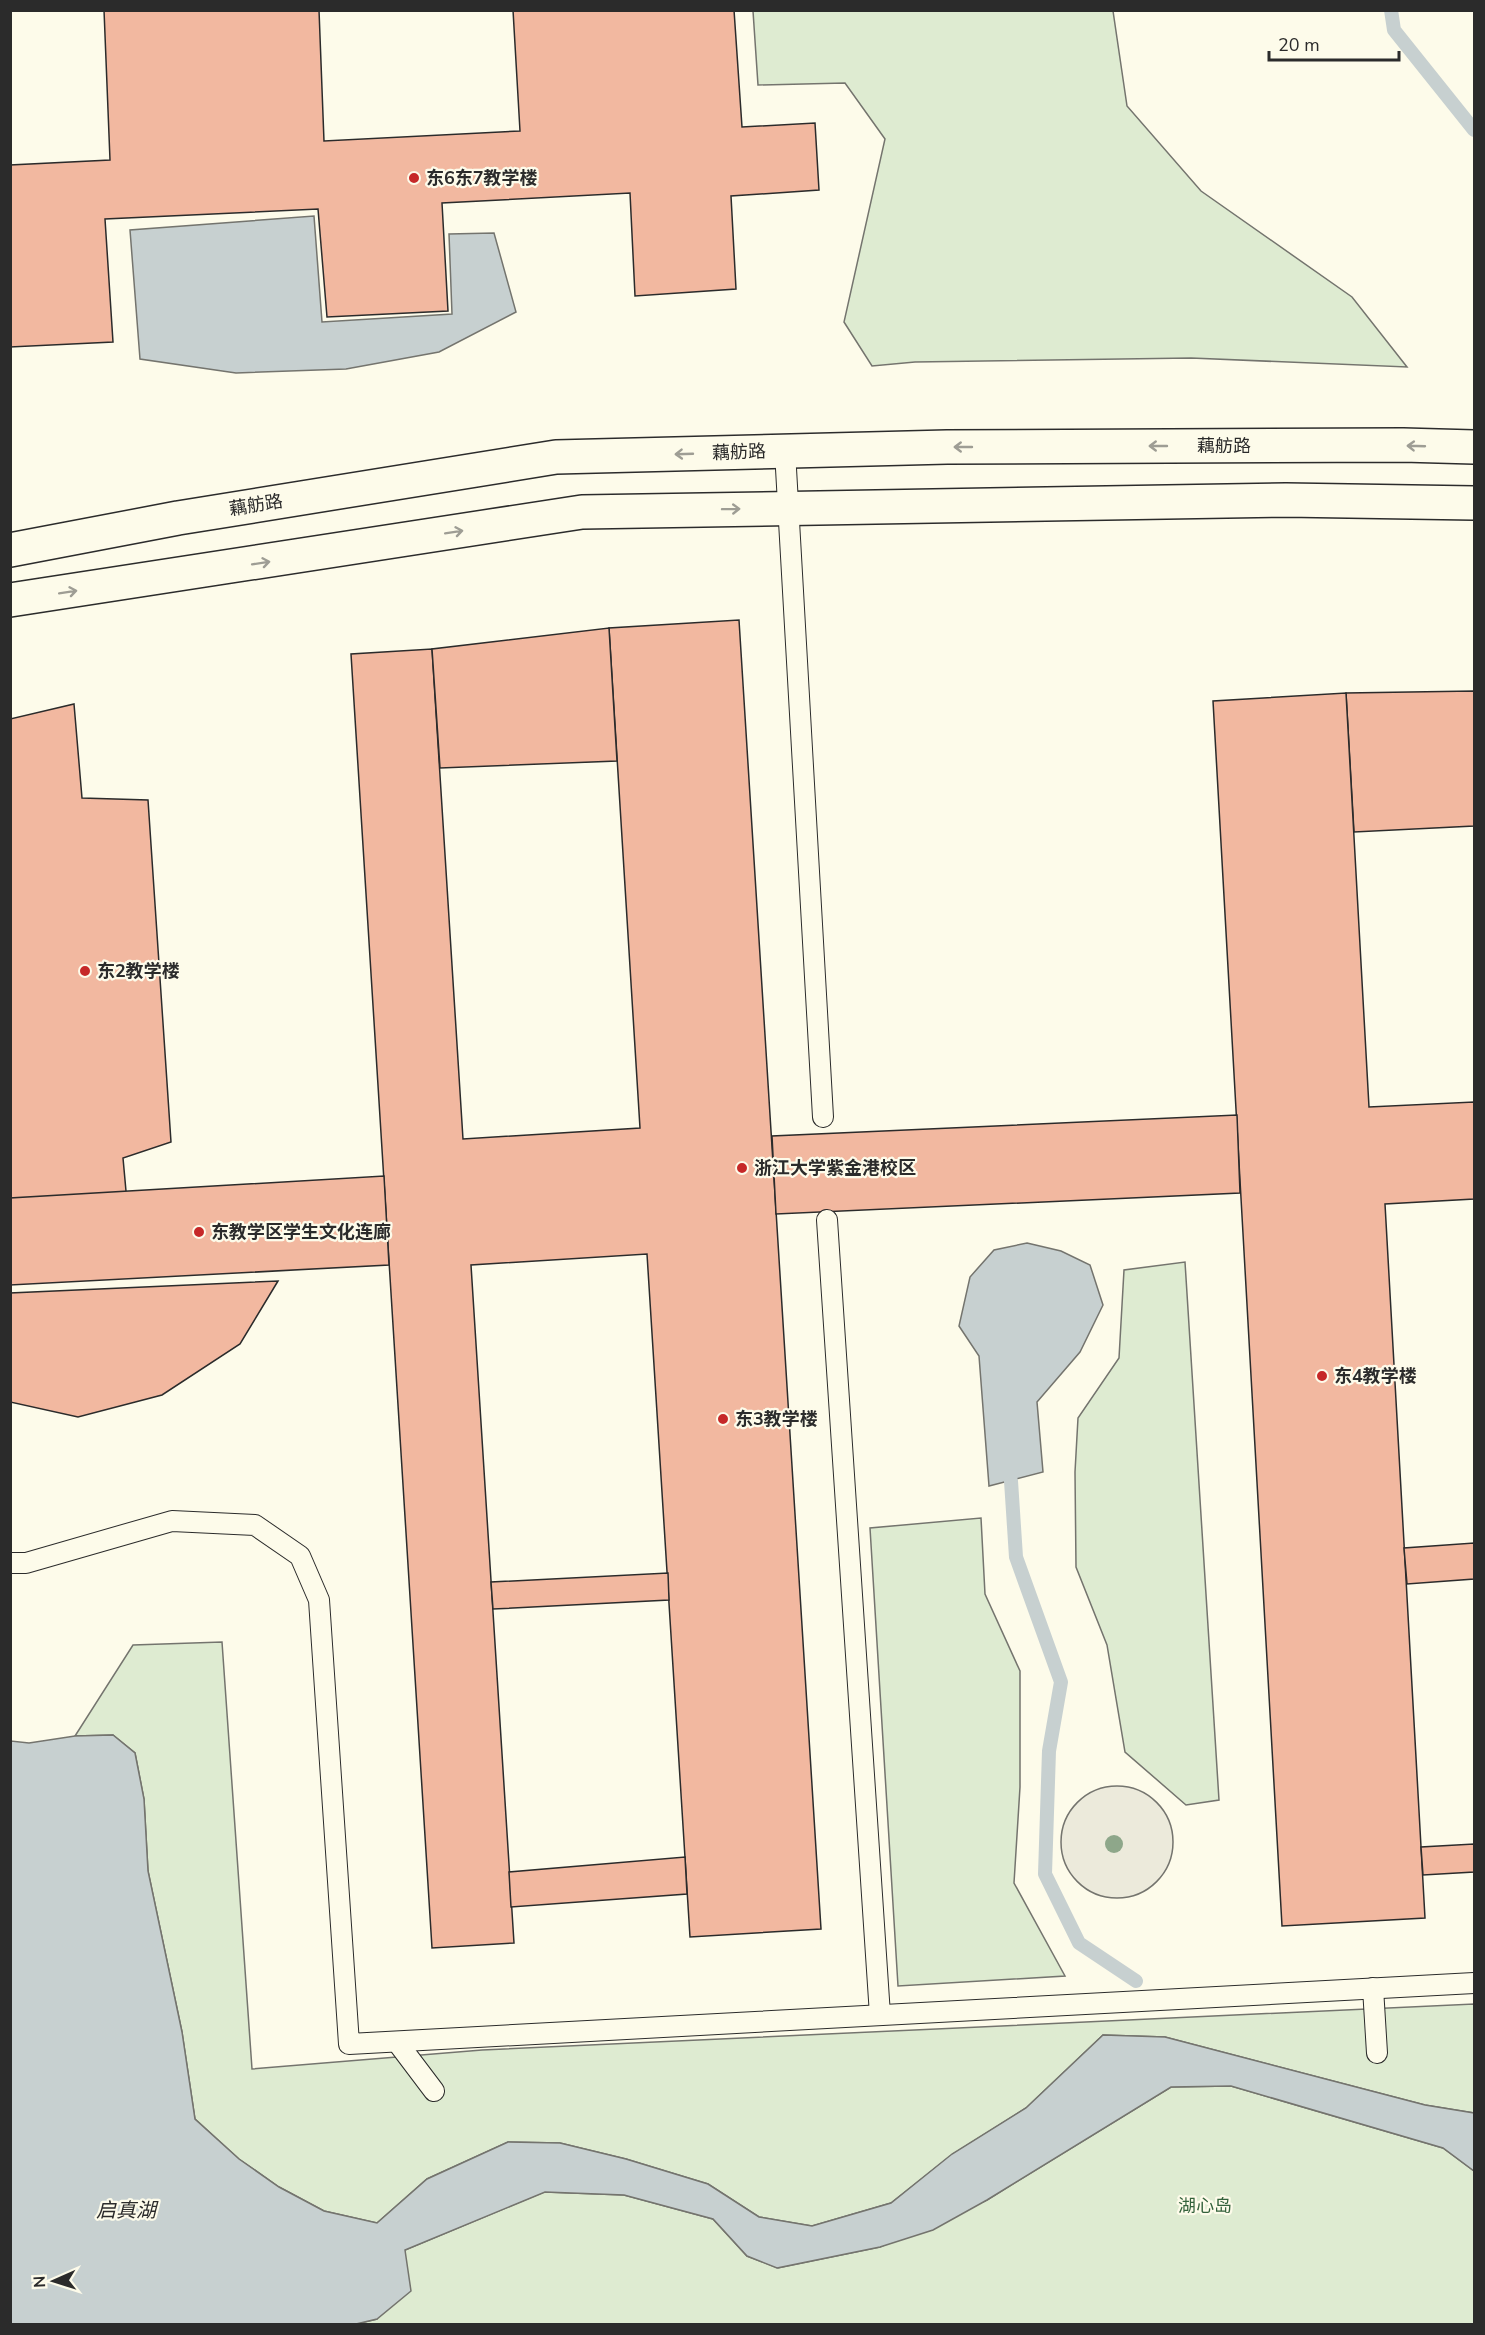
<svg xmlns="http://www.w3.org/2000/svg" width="1485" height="2335" viewBox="0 0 1485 2335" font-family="'Nunito Sans','Noto Sans SC',sans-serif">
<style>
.green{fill:#deebd1;stroke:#74746e;stroke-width:1.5}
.parking{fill:#eceadb;stroke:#74746e;stroke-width:1.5}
.water{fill:#c7d0d0;stroke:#74746e;stroke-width:1.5}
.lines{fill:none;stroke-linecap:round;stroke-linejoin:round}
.stream{stroke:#c7d0d0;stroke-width:14}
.building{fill:#f2b8a0;stroke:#2b2b2b;stroke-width:1.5}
.lane-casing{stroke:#2b2b2b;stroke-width:22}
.street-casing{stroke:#2b2b2b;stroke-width:36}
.lane{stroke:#fdfbea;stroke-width:20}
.street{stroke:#fdfbea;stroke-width:33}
.tree{fill:#8ea78a}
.oneway{stroke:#9e9d94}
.poi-dot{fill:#c62828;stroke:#fdfbea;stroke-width:2}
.labels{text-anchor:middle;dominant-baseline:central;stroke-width:4.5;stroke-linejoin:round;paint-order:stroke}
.poi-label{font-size:18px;font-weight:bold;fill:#2b2b2b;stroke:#fdfbea;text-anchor:start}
.street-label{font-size:18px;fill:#2b2b2b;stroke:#fdfbea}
.park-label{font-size:18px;fill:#34623c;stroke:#fdfbea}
.water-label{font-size:20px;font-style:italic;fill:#2b2b2b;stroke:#fdfbea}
</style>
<rect width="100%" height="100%" fill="#fdfbea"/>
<g class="green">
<path d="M 753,11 L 1113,11 L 1127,106 L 1201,191 L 1352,297 L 1407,367 L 1191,358 L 915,362 L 872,366 L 844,322 L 885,139 L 845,83 L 758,85 Z"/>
<path d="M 1185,1262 L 1219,1800 L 1186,1805 L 1125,1752 L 1107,1645 L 1076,1567 L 1075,1472 L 1078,1418 L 1119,1358 L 1124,1270 Z"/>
<path d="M 981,1518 L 985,1594 L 1020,1671 L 1020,1787 L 1014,1883 L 1065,1976 L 898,1986 L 870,1528 Z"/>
<path d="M 222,1642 L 252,2069 L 482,2050 L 1474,2004 L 1474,2113 L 1425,2105 L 1165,2037 L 1103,2035 L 1026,2108 L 953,2154 L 891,2203 L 812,2226 L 759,2217 L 708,2184 L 626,2159 L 560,2143 L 508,2142 L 427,2179 L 377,2223 L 324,2211 L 279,2187 L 239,2159 L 195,2119 L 182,2032 L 148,1871 L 144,1799 L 135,1753 L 113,1735 L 75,1736 L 133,1645 Z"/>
<path d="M 1231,2086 L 1443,2148 L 1474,2171 L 1474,2324 L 356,2324 L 377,2319 L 405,2250 L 544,2192 L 624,2195 L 713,2219 L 747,2256 L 778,2268 L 880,2247 L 987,2200 L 1171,2087 Z"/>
</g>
<circle class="parking" cx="1117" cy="1842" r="56"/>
<g class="water">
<path d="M 314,216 L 322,322 L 452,314 L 449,234 L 494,233 L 516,312 L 439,352 L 346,369 L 236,373 L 140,359 L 130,230 Z"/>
<path d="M 1027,1243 L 1061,1251 L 1090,1265 L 1103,1305 L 1080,1352 L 1037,1402 L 1043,1472 L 989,1486 L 979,1356 L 959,1326 L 970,1277 L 994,1250 Z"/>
<path d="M 113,1735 L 135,1753 L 144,1799 L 148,1871 L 182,2032 L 195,2119 L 239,2159 L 279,2187 L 324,2211 L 377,2223 L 427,2179 L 508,2142 L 560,2143 L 626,2159 L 708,2184 L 759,2217 L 812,2226 L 891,2203 L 952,2154 L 1026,2108 L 1103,2035 L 1165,2037 L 1425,2105 L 1474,2113 L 1474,2171 L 1443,2148 L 1231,2086 L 1171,2087 L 987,2200 L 933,2230 L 880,2247 L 777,2268 L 747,2256 L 713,2219 L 624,2195 L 545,2192 L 405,2250 L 411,2291 L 377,2319 L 356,2324 L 11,2324 L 11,1741 L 29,1743 L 75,1736 Z"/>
</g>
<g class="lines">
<g class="stream">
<path d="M 1391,10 L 1394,30 L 1474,130"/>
<path d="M 1011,1481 L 1016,1557 L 1061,1682 L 1049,1751 L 1045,1874 L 1079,1943 L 1136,1981"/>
</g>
</g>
<g class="building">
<path d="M 104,10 L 319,10 L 324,141 L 520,131 L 513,10 L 734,10 L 742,127 L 815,123 L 819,190 L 731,196 L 736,289 L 635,296 L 630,193 L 442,203 L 448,311 L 327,317 L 318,209 L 105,219 L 113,342 L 10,347 L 10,165 L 110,160 Z"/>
<path d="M 739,620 L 821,1929 L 690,1937 L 647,1254 L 471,1265 L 514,1943 L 432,1948 L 351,654 L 432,649 L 463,1139 L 640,1128 L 609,628 Z"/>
<path d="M 609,628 L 617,761 L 440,768 L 432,649 Z"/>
<path d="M 1474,691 L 1474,826 L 1354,832 L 1346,693 Z"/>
<path d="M 1346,693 L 1369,1107 L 1474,1102 L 1474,1199 L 1385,1204 L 1425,1918 L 1282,1926 L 1213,701 Z"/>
<path d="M 74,704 L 82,798 L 148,800 L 171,1142 L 123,1158 L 127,1202 L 10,1208 L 10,719 Z"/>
<path d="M 1237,1115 L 1240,1193 L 776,1214 L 772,1136 Z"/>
<path d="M 384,1176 L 389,1265 L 10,1285 L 10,1198 Z"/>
<path d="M 278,1281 L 240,1344 L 162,1395 L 78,1417 L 10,1402 L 10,1293 Z"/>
<path d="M 1474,1543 L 1474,1579 L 1407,1584 L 1404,1548 Z"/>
<path d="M 668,1573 L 669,1600 L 493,1609 L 491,1582 Z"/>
<path d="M 1474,1844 L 1474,1872 L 1423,1875 L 1421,1847 Z"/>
<path d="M 685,1857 L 687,1894 L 511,1907 L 509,1872 Z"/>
</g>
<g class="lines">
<defs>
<g id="lane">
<path d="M 785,451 L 823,1117"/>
<path d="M 827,1220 L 880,2015"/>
<path d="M 10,1563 L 26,1563 L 172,1521 L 255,1525 L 300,1556 L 319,1600 L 349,2044 L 1474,1983"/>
<path d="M 1373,1988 L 1377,2053"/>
<path d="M 397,2042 L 434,2091"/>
</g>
<g id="street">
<path d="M 10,550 L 178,518 L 556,457 L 947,447 L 1403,445 L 1474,447"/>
<path d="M 10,600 L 582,512 L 1286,500 L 1474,503"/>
</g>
</defs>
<use href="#lane" class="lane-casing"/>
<use href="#street" class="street-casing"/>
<use href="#lane" class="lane"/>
<use href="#street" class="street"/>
</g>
<circle class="tree" cx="1114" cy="1844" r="9"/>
<defs><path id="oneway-shaft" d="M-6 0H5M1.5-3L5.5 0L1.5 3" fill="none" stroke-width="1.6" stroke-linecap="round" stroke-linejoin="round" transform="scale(1.5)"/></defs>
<g class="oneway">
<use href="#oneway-shaft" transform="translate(1158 446) rotate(180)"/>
<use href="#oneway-shaft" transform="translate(1416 446) rotate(-178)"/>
<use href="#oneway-shaft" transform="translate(963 447) rotate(180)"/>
<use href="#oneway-shaft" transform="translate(684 454) rotate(178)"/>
<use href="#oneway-shaft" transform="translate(731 509) rotate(-1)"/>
<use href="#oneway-shaft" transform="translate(454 532) rotate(-9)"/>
<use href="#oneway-shaft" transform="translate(261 563) rotate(-9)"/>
<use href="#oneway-shaft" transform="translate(68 592) rotate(-9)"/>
</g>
<g class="poi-dot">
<circle cx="414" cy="178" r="6"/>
<circle cx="85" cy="971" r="6"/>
<circle cx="742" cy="1168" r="6"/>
<circle cx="199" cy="1232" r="6"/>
<circle cx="1322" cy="1376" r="6"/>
<circle cx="723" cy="1419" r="6"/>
</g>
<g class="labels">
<g class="poi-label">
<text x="426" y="178">东6东7教学楼</text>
<text x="97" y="971">东2教学楼</text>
<text x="754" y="1168">浙江大学紫金港校区</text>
<text x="211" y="1232">东教学区学生文化连廊</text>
<text x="1334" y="1376">东4教学楼</text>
<text x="735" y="1419">东3教学楼</text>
</g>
<g class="street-label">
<text x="1224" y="446">藕舫路</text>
<text transform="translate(739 452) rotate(-2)">藕舫路</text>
<text transform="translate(256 505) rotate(-9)">藕舫路</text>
</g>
<g class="park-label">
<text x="1205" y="2206">湖心岛</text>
</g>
<g class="water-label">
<text x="126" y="2210">启真湖</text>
</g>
</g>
<rect width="1485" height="2335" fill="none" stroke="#2b2b2b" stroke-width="24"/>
<g transform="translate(54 2281) rotate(267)" stroke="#fdfbea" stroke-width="4.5" paint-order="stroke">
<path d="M0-4.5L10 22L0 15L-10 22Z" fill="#2b2b2b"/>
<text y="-9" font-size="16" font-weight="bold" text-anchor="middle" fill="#2b2b2b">N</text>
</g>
<path d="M1269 51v9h130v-9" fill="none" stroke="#2b2b2b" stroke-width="3"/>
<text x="1278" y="51" font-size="18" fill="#2b2b2b" stroke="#fdfbea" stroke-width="4.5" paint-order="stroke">20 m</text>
</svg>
